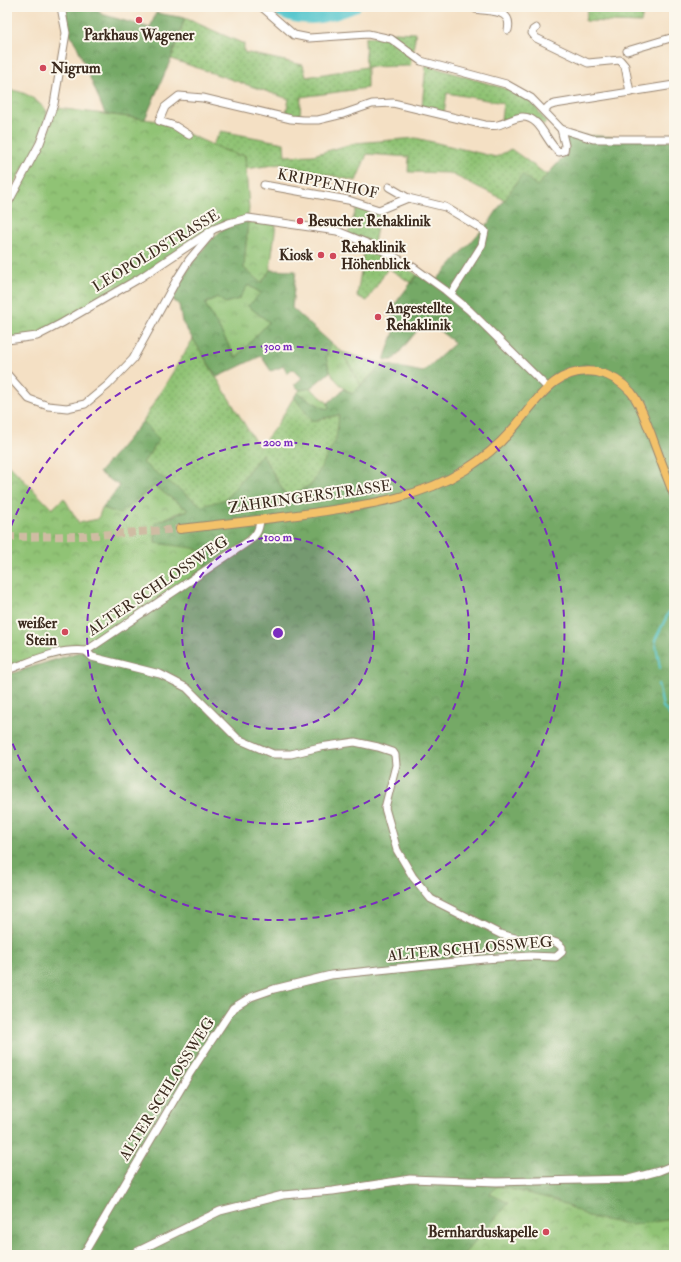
<svg xmlns="http://www.w3.org/2000/svg" width="681" height="1262" viewBox="0 0 681 1262" font-family="'IM FELL Double Pica',serif">
<style>
.grass{fill:url(#grass-tufts);stroke:#667649}
.forest{fill:url(#forest-crowns);stroke:#586a42;fill-rule:evenodd}
.park{fill:url(#park-crowns);stroke:#667649}
.garden{fill:url(#garden-dots);stroke:#667649}
.lines{fill:none;stroke-linecap:round;stroke-linejoin:round}
.stream{stroke:#5ac7ce;stroke-width:2}
.river{stroke:#5ac7ce;stroke-width:11}
.major-tunnel{stroke:#cfbca3;stroke-width:8;stroke-dasharray:8 4;stroke-linecap:butt}
.minor-casing{stroke:#988571;stroke-width:9}
.major-casing{stroke:#988571;stroke-width:10}
.minor{stroke:#fff;stroke-width:7}
.major{stroke:#f3c26a;stroke-width:8}
.ring{fill:none;stroke:#7b2cbf;stroke-width:2;stroke-dasharray:7 5}
.poi-dot{fill:#d1495b;stroke:#fbf7ec;stroke-width:1.5}
.labels{text-anchor:middle;dominant-baseline:central;stroke-width:4;stroke-linejoin:round;paint-order:stroke}
.poi-label{font-size:15px;font-weight:bold;fill:#3b2a1e;stroke:#fbf7ec;text-anchor:start}
.street-label{font-size:15px;fill:#3b2a1e;stroke:#fbf7ec}
.centre{fill:#7b2cbf;stroke:#fbf7ec;stroke-width:2}
.ring-label{font-size:12px;text-anchor:middle;font-weight:bold;fill:#7b2cbf;stroke:#fbf7ec;stroke-width:4;stroke-linejoin:round;paint-order:stroke}
</style>
<defs>
<pattern id="grass-tufts" width="24" height="20" patternUnits="userSpaceOnUse"><rect width="24" height="20" fill="#90c374"/><path d="M3 7l-1-3M5 7V3M7 7l1-3M15 17l-1-3M17 17v-4M19 17l1-3" fill="none" stroke="#779f5f"/></pattern>
<pattern id="forest-crowns" width="20" height="18" patternUnits="userSpaceOnUse"><rect width="20" height="18" fill="#74a966"/><path d="M2 6a3 3 0 1 1 6 0M12 15a3 3 0 1 1 6 0" fill="none" stroke="#608a53"/></pattern>
<pattern id="park-crowns" width="20" height="18" patternUnits="userSpaceOnUse"><rect width="20" height="18" fill="#90c374"/><path d="M2 6a3 3 0 1 1 6 0M12 15a3 3 0 1 1 6 0" fill="none" stroke="#779f5f"/></pattern>
<pattern id="garden-dots" width="8" height="8" patternUnits="userSpaceOnUse"><rect width="8" height="8" fill="#90c374"/><path d="M2 2h.1M6 6h.1" fill="none" stroke="#779f5f" stroke-width="1.8" stroke-linecap="round"/></pattern>
</defs>
<rect width="100%" height="100%" fill="#fbf7ec"/>
<filter id="ink" filterUnits="userSpaceOnUse"><feTurbulence type="fractalNoise" baseFrequency=".025" numOctaves="2"/><feDisplacementMap in="SourceGraphic" scale="8" xChannelSelector="R" yChannelSelector="G"/><feConvolveMatrix kernelMatrix="1 2 1 2 8 2 1 2 1" color-interpolation-filters="sRGB"/></filter>
<filter id="wash" filterUnits="userSpaceOnUse"><feTurbulence type="fractalNoise" baseFrequency=".012" numOctaves="4" result="noise"/><feDisplacementMap in="SourceGraphic" scale="16" xChannelSelector="R" yChannelSelector="G"/><feGaussianBlur stdDeviation="0.9" result="paint"/><feColorMatrix in="noise" values="0 0 0 0 0 0 0 0 0 0 0 0 0 0 0 0 0 1.4 0 .05"/><feComposite in="paint" operator="in"/></filter>
<g filter="url(#wash)">
<rect width="100%" height="100%" fill="#f4e0c4"/>
<g class="grass">
<path d="M 248,285 L 261,293 L 249,306 L 270,322 L 236,358 L 205,304 L 217,297 Z"/>
<path d="M 331,343 L 342,352 L 361,385 L 352,394 C 341,387 327,373 326,358 C 326,354 330,347 331,343 Z"/>
<path d="M 310,388 L 328,403 L 329,409 L 323,408 L 297,393 L 300,390 Z"/>
</g>
<g class="forest">
<path d="M 65,7 L 97,7 L 101,14 L 150,28 L 156,13 L 185,18 L 171,59 L 145,119 L 105,114 L 77,46 L 68,31 Z"/>
<path d="M 566,134 L 674,141 L 674,1255 L 7,1255 L 7,675 L 91,648 L 155,543 L 155,523 L 188,510 L 154,486 L 120,514 L 102,508 L 120,486 L 99,473 L 143,421 L 159,440 L 143,463 L 226,499 L 262,454 L 287,497 L 312,484 L 339,415 L 312,421 L 294,397 L 297,393 L 323,408 L 329,409 L 328,403 L 344,389 L 352,394 L 383,364 L 423,372 L 455,343 L 426,320 L 393,360 L 384,360 L 398,321 L 388,313 L 417,275 L 433,284 L 490,221 L 522,173 L 537,186 L 567,153 Z"/>
<path d="M 248,222 L 244,268 L 261,283 L 270,270 L 296,271 L 292,308 L 331,343 L 326,357 L 330,372 L 310,388 L 300,390 L 294,385 L 302,378 L 293,369 L 287,374 L 284,366 L 271,371 L 261,356 L 217,377 L 182,322 L 179,305 L 173,300 L 189,267 L 208,243 L 229,223 ZM 248,285 L 261,293 L 248,306 L 269,322 L 236,358 L 205,304 L 217,297 L 225,303 L 239,299 Z"/>
</g>
<g class="park">
<path d="M 7,90 C 24,90 36,99 47,111 C 45,141 21,170 7,195 Z"/>
<path d="M 57,108 L 159,121 L 226,151 L 245,155 L 249,208 L 248,218 L 229,223 L 140,278 L 37,336 L 7,340 L 7,211 L 46,137 Z"/>
<path d="M 248,222 L 276,224 L 270,270 L 261,283 L 244,268 Z"/>
<path d="M 7,463 L 52,509 L 64,498 L 79,523 L 98,519 L 102,508 L 120,514 L 154,486 L 188,510 L 175,514 L 155,523 L 155,543 L 193,548 L 209,554 L 204,568 L 90,647 L 73,650 L 7,670 Z"/>
<path d="M 497,1186 L 556,1200 L 588,1216 L 604,1220 L 632,1225 L 674,1219 L 674,1255 L 463,1255 L 509,1203 L 490,1194 Z"/>
</g>
<g class="garden">
<path d="M 588,7 L 644,7 L 641,23 L 585,21 Z"/>
<path d="M 185,18 L 244,44 L 244,52 L 303,65 L 306,77 L 366,67 L 365,38 L 395,32 L 416,33 L 410,66 L 367,67 L 367,88 L 301,97 L 300,117 L 286,113 L 289,99 L 171,59 Z"/>
<path d="M 426,65 L 513,91 L 533,103 L 546,122 L 544,125 L 530,115 L 501,120 L 503,103 L 447,93 L 444,113 L 422,106 Z"/>
<path d="M 221,131 L 284,143 L 285,156 L 313,155 L 355,143 L 416,138 L 496,157 L 511,149 L 547,175 L 537,186 L 522,174 L 505,200 L 449,173 L 408,172 L 409,157 L 367,154 L 356,181 L 280,164 L 246,169 L 245,155 L 238,155 L 212,145 Z"/>
<path d="M 357,207 L 380,213 L 374,243 L 348,234 Z"/>
<path d="M 371,247 L 394,259 L 417,275 L 411,283 L 388,268 L 367,301 L 357,296 L 364,251 Z"/>
<path d="M 193,339 L 259,448 L 277,425 L 294,397 L 312,421 L 339,415 L 336,439 L 312,484 L 287,497 L 262,454 L 226,499 L 202,506 L 143,463 L 159,440 L 143,421 Z"/>
<path d="M 342,352 L 383,364 L 361,385 Z"/>
</g>
<g class="lines">
<g class="stream">
<path d="M 660,668 L 655,640 L 674,602"/>
<path d="M 658,684 L 663,707 L 674,720"/>
</g>
<path class="river" d="M 271,7 C 301,25 324,19 355,7"/>
</g>
</g>
<g filter="url(#ink)">
<g class="lines">
<path class="major-tunnel" d="M 7,537 L 82,536 L 180,529"/>
<defs>
<g id="minor">
<path d="M 262,7 L 294,35 L 309,38 L 368,34 L 391,39 L 421,61 L 506,84 L 531,98 L 561,129 L 593,139 L 674,139"/>
<path d="M 473,7 L 476,9 C 491,12 513,9 508,30"/>
<path d="M 536,28 L 533,30 L 532,33 L 536,38 L 588,63 L 620,60 L 625,66 L 630,92"/>
<path d="M 627,51 L 674,37"/>
<path d="M 544,111 L 549,106 L 555,104 L 674,85"/>
<path d="M 189,135 L 175,126 L 159,121 L 165,107 L 179,96 L 203,98 L 291,119 L 303,120 L 318,120 L 343,114 L 372,104 L 393,103 L 485,125 C 489,125 494,126 498,125 C 506,123 513,118 522,117 C 541,116 546,143 559,152 L 564,151 L 565,145 L 561,129"/>
<path d="M 264,185 L 348,200 L 379,210 L 408,198"/>
<path d="M 389,187 L 408,198 L 445,207 L 485,231 L 482,245 L 451,294"/>
<path d="M 7,205 L 40,143 L 54,104 L 66,33 L 61,7"/>
<path d="M 7,340 L 37,336 L 62,323 L 140,278 L 214,229 L 229,223 L 248,218 L 337,231 L 376,247 L 413,267 L 445,290 L 469,310 L 547,387"/>
<path d="M 7,374 L 29,399 L 48,406 L 67,408 L 85,404 L 108,385 L 133,359 L 177,279 L 189,260 L 210,235"/>
<path d="M 86,651 L 249,541 C 257,534 259,530 260,520"/>
<path d="M 7,670 C 33,661 58,648 86,651"/>
<path d="M 83,1255 L 190,1073 L 233,1008 L 251,997 L 274,989 L 331,975 L 484,959 L 530,956 L 556,957 L 562,952 L 562,947 L 557,943 L 551,941 L 527,941 L 500,934 L 431,899 L 413,877 L 397,850 L 385,808 L 396,765 L 395,755 L 393,752 L 378,747 L 355,742 L 320,747 L 291,754 L 273,754 L 238,739 L 187,688 L 160,674 L 92,657 L 86,651"/>
<path d="M 130,1255 L 220,1211 L 283,1195 L 333,1191 L 410,1179 L 497,1182 L 629,1179 L 659,1171 L 674,1165"/>
</g>
<path id="major" d="M 180,529 C 224,524 268,519 312,513 C 365,505 418,499 465,470 C 482,459 497,447 510,432 C 535,405 553,365 597,372 C 610,375 622,382 631,392 C 641,404 645,420 651,434 C 658,454 666,474 674,495"/>
</defs>
<use href="#minor" class="minor-casing"/>
<use href="#major" class="major-casing"/>
<use href="#minor" class="minor"/>
<use href="#major" class="major"/>
</g>
</g>
<circle cx="278" cy="633" r="96" fill="#7b2cbf" fill-opacity=".12"/>
<g class="ring">
<circle cx="278" cy="633" r="96"/>
<circle cx="278" cy="633" r="191"/>
<path d="M7 537A287 287 0 1 1 7 729"/>
</g>
<g class="poi-dot">
<circle cx="139" cy="20" r="4"/>
<circle cx="43" cy="68" r="4"/>
<circle cx="300" cy="221" r="4"/>
<circle cx="321" cy="255" r="4"/>
<circle cx="333" cy="256" r="4"/>
<circle cx="378" cy="317" r="4"/>
<circle cx="65" cy="632" r="4"/>
<circle cx="546" cy="1232" r="4"/>
</g>
<g class="labels">
<g class="poi-label">
<text x="139" y="35" text-anchor="middle">Parkhaus Wagener</text>
<text x="51" y="68">Nigrum</text>
<text x="308" y="221">Besucher Rehaklinik</text>
<text x="341" y="247">Rehaklinik<tspan x="341" dy="17">Höhenblick</tspan></text>
<text x="313" y="255" text-anchor="end">Kiosk</text>
<text x="386" y="308">Angestellte<tspan x="386" dy="17">Rehaklinik</tspan></text>
<text x="57" y="623" text-anchor="end">weißer<tspan x="57" dy="17">Stein</tspan></text>
<text x="538" y="1232" text-anchor="end">Bernharduskapelle</text>
</g>
<g class="street-label">
<text transform="translate(328 184) rotate(11)">KRIPPENHOF</text>
<text transform="translate(156 251) rotate(-31)">LEOPOLDSTRASSE</text>
<text transform="translate(310 497) rotate(-8)">ZÄHRINGERSTRASSE</text>
<text transform="translate(158 586) rotate(-34)">ALTER SCHLOSSWEG</text>
<text transform="translate(470 949) rotate(-5)">ALTER SCHLOSSWEG</text>
<text transform="translate(167 1089) rotate(-58)">ALTER SCHLOSSWEG</text>
</g>
</g>
<circle cx="278" cy="633" r="6" class="centre"/>
<g class="ring-label">
<text x="278" y="350">300 m</text>
<text x="278" y="446">200 m</text>
<text x="278" y="541">100 m</text>
</g>
<rect width="681" height="1262" fill="none" stroke="#fbf7ec" stroke-width="24"/>
</svg>
